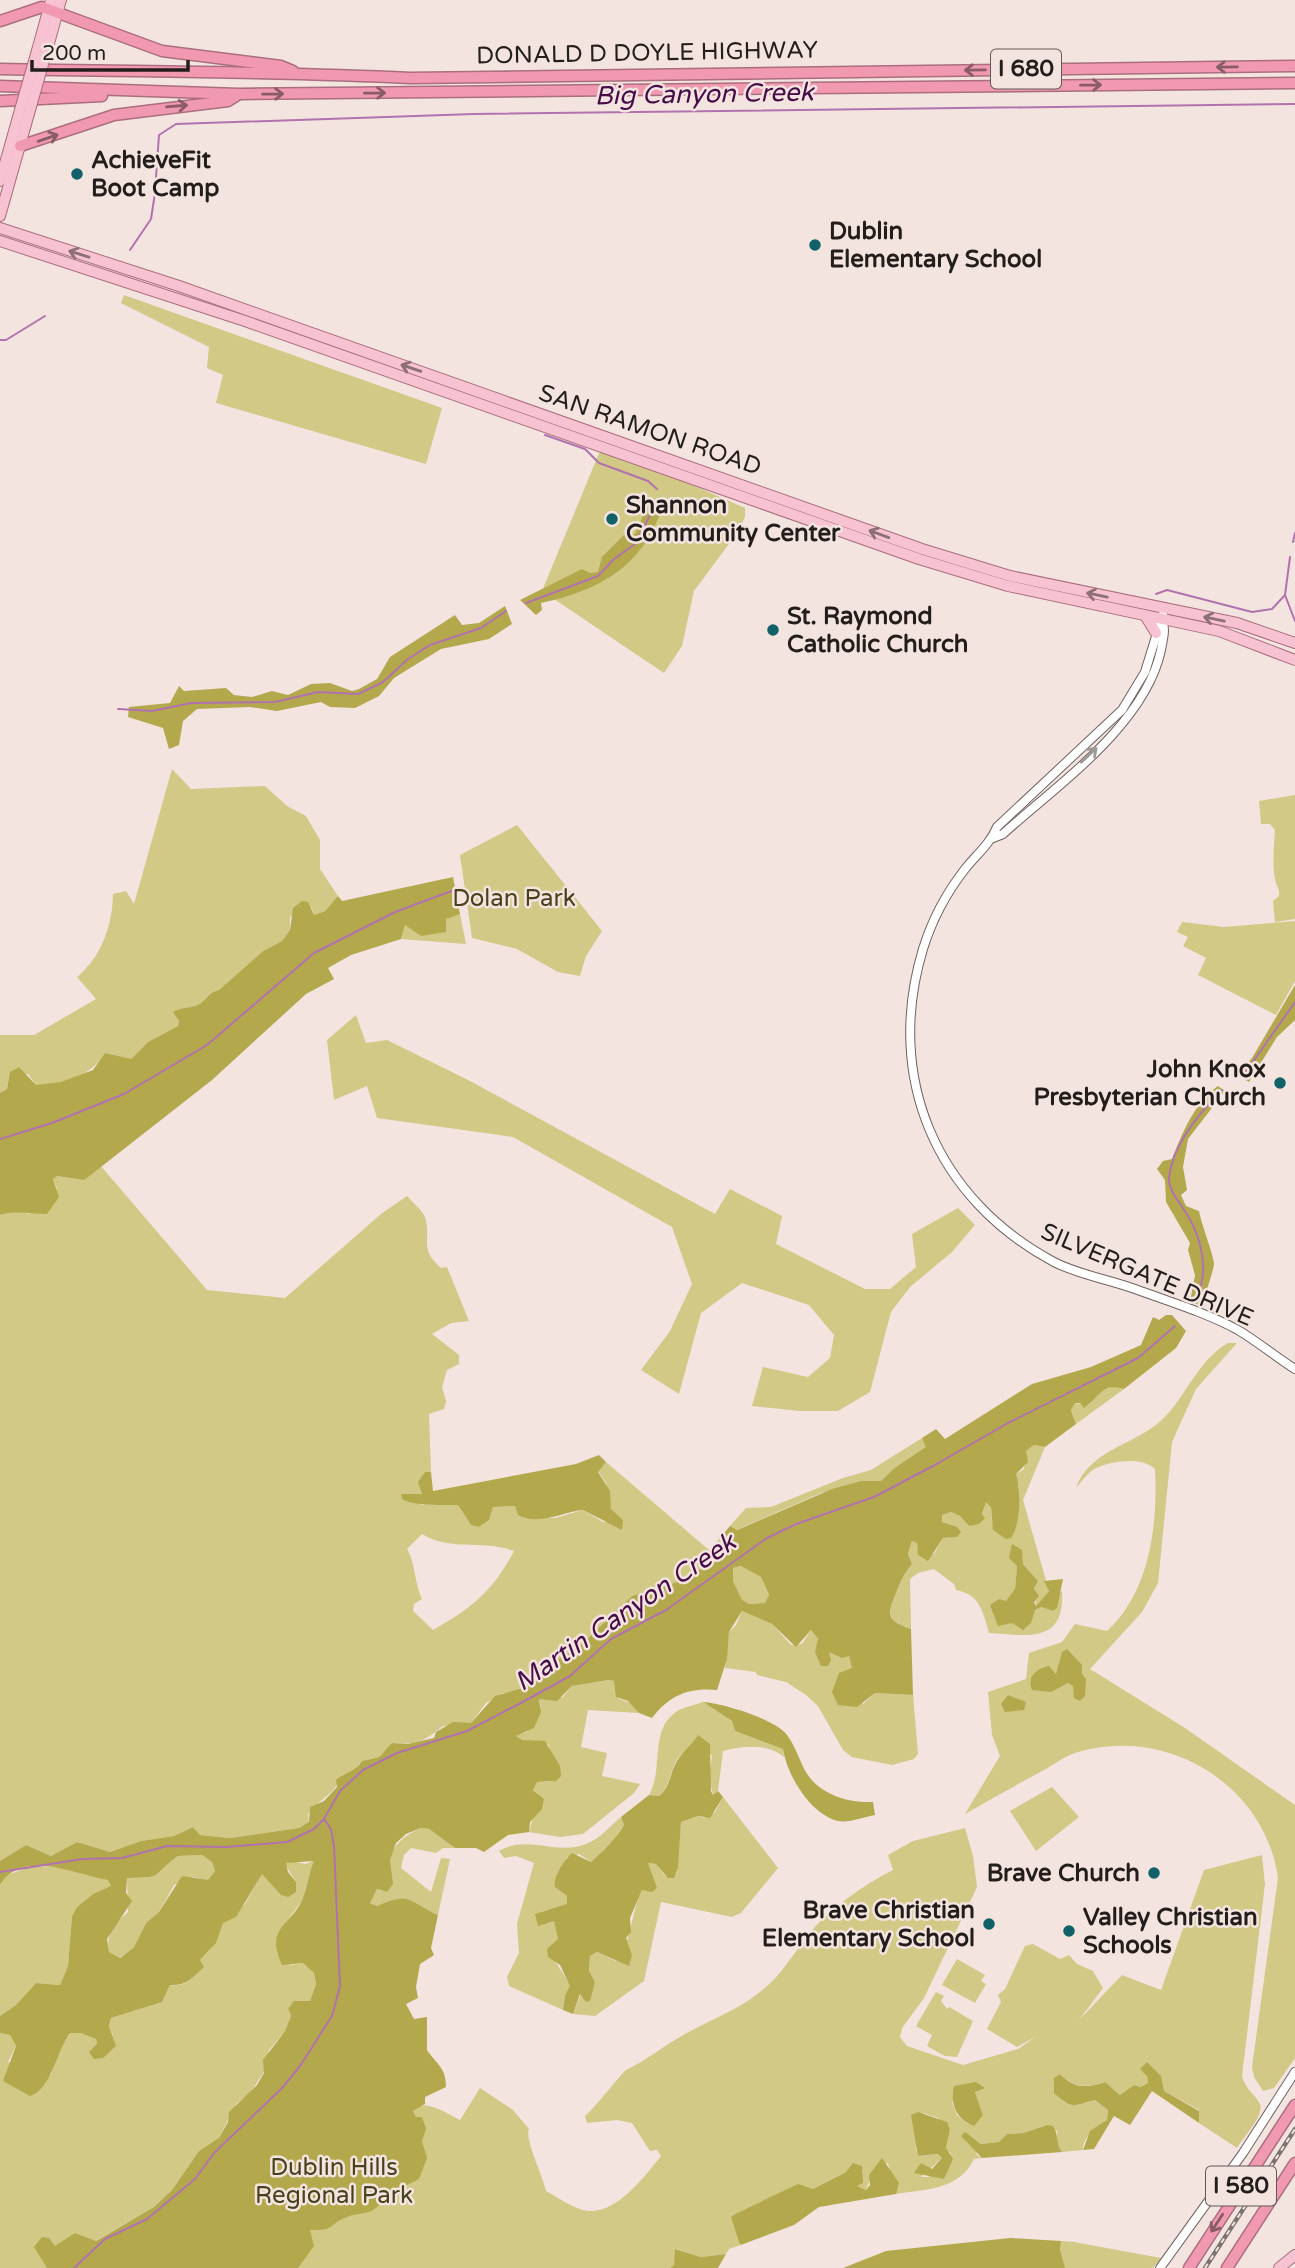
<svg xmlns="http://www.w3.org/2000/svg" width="1295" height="2268" viewBox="0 0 1295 2268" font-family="'Varela Round',sans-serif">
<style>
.green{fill:#d1c985;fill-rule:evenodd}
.forest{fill:#b3a94c;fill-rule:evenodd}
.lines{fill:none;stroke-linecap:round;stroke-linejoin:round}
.stream{stroke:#b272af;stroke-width:2}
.minor-casing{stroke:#6f625f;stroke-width:10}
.major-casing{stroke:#aa6e7e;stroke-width:12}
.highway-casing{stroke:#aa6e7e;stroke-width:13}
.minor{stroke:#fff;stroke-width:8}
.major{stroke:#f7c2d1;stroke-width:10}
.highway{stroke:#f299b2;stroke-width:10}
.rail-casing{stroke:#7c7370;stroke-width:4.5}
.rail{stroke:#f3e4e0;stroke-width:2;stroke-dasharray:5;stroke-linecap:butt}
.major-bridge-casing{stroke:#aa6e7e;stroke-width:12;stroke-linecap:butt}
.major-bridge{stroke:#f7c2d1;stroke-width:10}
.oneway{stroke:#8a5c67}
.oneway2{stroke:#8d7076}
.oneway3{stroke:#9c9a99}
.poi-dot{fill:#116168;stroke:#f3e4e0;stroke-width:2.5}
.labels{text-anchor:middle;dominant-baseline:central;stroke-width:5;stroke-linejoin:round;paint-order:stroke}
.shield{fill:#f3e4e0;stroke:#615957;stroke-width:2}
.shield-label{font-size:23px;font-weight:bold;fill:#231e1c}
.street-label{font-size:24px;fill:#231e1c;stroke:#f3e4e0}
.poi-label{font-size:24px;font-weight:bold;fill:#231e1c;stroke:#f3e4e0;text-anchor:start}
.park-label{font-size:24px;fill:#47421b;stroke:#f3e4e0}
.water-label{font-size:26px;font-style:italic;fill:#470b47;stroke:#f3e4e0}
</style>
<rect width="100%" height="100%" fill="#f3e4e0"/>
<g class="green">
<path d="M 124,295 L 442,408 L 426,464 L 216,403 L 223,375 L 207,368 L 209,347 L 121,303 Z"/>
<path d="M 600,451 L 679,479 L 745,508 L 745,517 L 737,533 L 694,591 L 682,646 L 664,673 L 542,591 Z"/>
<path d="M 172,769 L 191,789 L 265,786 L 287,806 L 306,816 L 320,840 L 320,869 L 338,896 L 325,911 L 314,915 L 312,908 L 290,917 L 290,930 L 282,941 L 263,951 L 219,990 C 209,992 209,997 201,1003 C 193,1009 182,1006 174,1012 L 179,1021 L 178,1026 L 148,1042 L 130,1060 L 105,1053 C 91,1076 63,1085 36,1085 L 28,1074 L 9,1078 L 7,1089 L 0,1093 L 0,1035 L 34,1035 L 96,999 L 77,977 C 102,956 112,926 113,894 L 126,891 L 134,904 Z"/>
<path d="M 1295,795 L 1295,919 L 1275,922 L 1273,901 L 1279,896 C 1280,888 1276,886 1275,879 C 1272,862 1274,846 1275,830 L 1270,824 L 1261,824 L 1259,801 Z"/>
<path d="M 517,825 L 602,931 L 586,956 L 580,976 L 558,972 L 517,949 L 472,938 L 460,855 Z"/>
<path d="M 460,914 L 466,944 L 401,939 L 405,924 L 421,936 L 451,916 Z"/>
<path d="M 1295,921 L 1295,981 L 1276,1015 L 1198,975 L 1206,958 L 1183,946 L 1188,937 L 1177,932 L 1182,922 L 1224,927 Z"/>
<path d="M 356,1015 L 366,1043 L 387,1040 L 470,1081 L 715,1214 L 730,1189 L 782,1216 L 776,1244 L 865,1289 L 890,1289 L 916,1267 L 912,1234 L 958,1208 L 975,1225 L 952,1252 L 910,1287 L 891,1312 L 870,1392 L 838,1411 L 800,1411 L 752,1406 L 763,1367 L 808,1377 L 830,1358 L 834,1335 L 809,1305 L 742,1283 L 701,1313 L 679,1394 L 641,1370 L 670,1331 L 692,1284 L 672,1227 L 513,1137 L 377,1118 L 367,1086 L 334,1100 L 327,1040 Z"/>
<path d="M 100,1165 L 207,1290 L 285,1298 L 381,1214 L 407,1196 C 412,1202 422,1210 425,1217 C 432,1240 418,1248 441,1268 L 447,1267 L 469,1321 L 451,1323 L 432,1334 L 459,1355 L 459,1364 L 447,1370 L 442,1387 L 446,1401 L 444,1409 L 429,1414 L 431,1472 L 425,1472 L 422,1494 L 412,1494 L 422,1505 L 429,1502 L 458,1505 L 471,1525 L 479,1527 L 489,1520 L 493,1507 L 516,1506 L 524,1518 L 555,1518 L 583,1510 L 603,1522 L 623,1520 L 611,1509 L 606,1483 L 598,1471 L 606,1462 L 709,1550 L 720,1538 L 728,1547 L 709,1564 L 677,1582 L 632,1596 L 583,1643 L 552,1663 L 523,1688 L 514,1693 L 503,1693 L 486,1703 L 471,1723 L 443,1726 C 424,1741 419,1745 392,1743 C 385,1759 378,1757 362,1761 L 352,1772 L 342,1775 C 333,1797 321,1797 308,1814 L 309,1823 L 299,1828 L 230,1838 L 200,1835 L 193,1827 L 174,1836 L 141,1841 L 110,1852 L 77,1842 L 51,1856 L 26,1845 L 0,1861 L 0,1215 L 19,1210 L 29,1214 L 57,1189 L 53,1179 L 57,1176 L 84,1180 ZM 422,1534 C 451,1552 482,1539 514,1551 C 492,1592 473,1607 433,1630 L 413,1611 L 414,1604 L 422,1599 C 414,1583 416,1564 407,1549 Z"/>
<path d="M 1228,1343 L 1237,1343 L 1196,1389 L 1172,1442 L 1158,1583 L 1142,1612 L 1090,1669 L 1185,1728 L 1295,1805 L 1295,2058 L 1274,2088 L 1263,2091 L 1254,2077 L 1252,2067 L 1278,1878 C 1265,1785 1168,1726 1078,1752 C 1066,1755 1055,1764 1044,1770 C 1018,1784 991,1799 965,1814 L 1000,1756 L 992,1735 L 988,1692 L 1026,1679 L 1029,1653 L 1062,1642 L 1075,1624 L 1107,1631 C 1150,1592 1158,1524 1155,1469 C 1142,1456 1111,1461 1096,1468 C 1087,1473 1082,1481 1076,1488 C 1089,1452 1128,1446 1156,1425 C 1185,1402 1195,1362 1228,1343 ZM 1053,1670 L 1056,1675 L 1058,1671 L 1081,1670 L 1085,1687 L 1068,1683 L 1060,1687 Z"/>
<path d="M 1116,1386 L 1124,1389 L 1076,1424 L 1071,1410 L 1075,1403 L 1089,1405 L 1098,1392 Z"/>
<path d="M 922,1438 L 927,1447 L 893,1469 L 881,1481 L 861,1481 L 821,1493 L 736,1530 L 730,1526 L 746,1508 L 771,1507 L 843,1478 L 871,1470 Z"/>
<path d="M 1034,1445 L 1045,1447 L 1023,1500 L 1049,1591 L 1036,1606 L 1034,1589 L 1038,1581 L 1023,1564 L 1023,1557 L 1017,1566 L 1015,1589 L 1034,1610 L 1041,1607 L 1053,1611 L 1058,1595 L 1062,1591 C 1065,1645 1027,1635 989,1633 C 983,1612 980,1594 956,1590 L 954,1584 L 934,1569 L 918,1573 L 910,1579 L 911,1629 C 887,1620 887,1615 896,1593 C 901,1581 903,1575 912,1564 L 908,1554 L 912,1541 L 917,1543 L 917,1549 L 934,1554 L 943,1538 L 950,1538 L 949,1525 L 942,1522 L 942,1515 L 951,1512 L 960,1516 L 969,1526 L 982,1515 L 986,1501 L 991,1506 L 992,1523 L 1017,1519 L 1019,1488 L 1016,1474 L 1024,1469 L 1026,1451 Z"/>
<path d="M 742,1566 L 761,1577 L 769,1596 L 765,1603 L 749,1604 L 742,1601 L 733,1581 L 733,1568 Z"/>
<path d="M 742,1611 L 772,1624 L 791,1645 L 802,1644 L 811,1630 L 818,1639 L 821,1666 L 828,1666 L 829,1652 L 849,1656 L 863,1704 L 875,1693 L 913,1695 L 918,1754 L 914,1759 L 892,1765 L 852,1757 L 843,1750 L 818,1706 L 806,1695 L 786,1682 L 757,1675 L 756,1672 L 725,1668 L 729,1632 L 736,1625 Z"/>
<path d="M 608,1680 L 614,1681 L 619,1699 L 634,1704 L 639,1713 L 588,1710 L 581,1747 L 607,1753 L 602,1776 L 640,1784 L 634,1793 L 583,1834 L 560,1837 L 529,1832 L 539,1795 L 533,1789 L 537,1782 L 551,1782 L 549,1745 C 538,1740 523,1743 515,1735 L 527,1732 L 541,1707 L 539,1699 L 563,1697 L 572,1686 Z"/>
<path d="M 703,1702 L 732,1721 L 735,1731 L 783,1749 L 784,1757 C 768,1743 742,1746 723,1751 L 718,1791 L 713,1795 L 709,1777 L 712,1756 L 697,1736 C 693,1747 686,1749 679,1757 C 669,1770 671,1785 659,1796 L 649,1795 C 664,1770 649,1730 676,1712 C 683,1707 695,1705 703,1702 Z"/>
<path d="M 1052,1787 L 1079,1817 L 1036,1851 L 1010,1811 Z"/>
<path d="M 723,1797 L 778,1868 L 741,1913 L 732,1917 L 661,1902 L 644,1981 L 595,2016 L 573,2014 L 581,1994 L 592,1990 L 595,1982 L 589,1971 L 590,1956 L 597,1952 L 616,1961 C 633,1940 630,1915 642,1890 L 649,1889 L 647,1863 L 657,1864 L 664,1875 L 677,1873 L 681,1822 L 698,1816 L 704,1818 L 715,1812 Z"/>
<path d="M 621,1817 L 624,1825 L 613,1841 L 591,1862 L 579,1854 L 567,1857 L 557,1873 L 555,1887 L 567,1896 L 567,1904 L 564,1907 L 540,1912 L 549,1921 L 554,1920 L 558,1939 L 553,1958 L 571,1986 L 565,1995 L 563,2010 L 509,1986 L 507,1977 L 519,1953 L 517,1924 L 534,1863 L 516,1856 L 504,1858 L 499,1851 C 528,1834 556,1856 586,1844 C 600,1839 610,1826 621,1817 Z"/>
<path d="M 422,1828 L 429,1829 L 455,1848 L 443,1848 L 436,1853 L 411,1848 L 404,1855 L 401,1868 L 431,1892 L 441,1858 L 450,1859 L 438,1915 C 411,1903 408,1892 377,1906 L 370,1903 L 377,1889 L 382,1891 L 392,1877 C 383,1852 401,1836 422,1828 Z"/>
<path d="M 965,1828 L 973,1856 L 977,1887 L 924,1998 L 902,2028 L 900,2037 L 907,2046 L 963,2065 L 1018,2049 L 1037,2036 L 1017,2047 L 987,2029 L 1001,2002 L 998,1995 L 1005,1989 L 1025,1946 L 1033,1944 L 1060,1959 L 1069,1955 L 1077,1964 L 1093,1971 L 1103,1988 L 1079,2020 L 1122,1975 L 1161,1990 L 1204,1870 L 1262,1855 L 1265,1884 L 1242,2076 C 1245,2089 1255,2094 1260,2104 C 1265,2115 1242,2139 1237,2148 L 1199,2123 L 1199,2110 L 1164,2091 L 1147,2076 L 1148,2083 L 1141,2087 L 1134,2085 L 1120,2095 L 1105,2082 C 1087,2088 1074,2088 1060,2074 L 1054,2092 C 1073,2110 1072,2106 1095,2100 L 1108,2110 L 1107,2120 C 1097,2129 1083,2135 1083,2150 L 1062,2152 L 1057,2145 L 1057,2131 L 1047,2125 L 1023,2133 L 1007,2134 L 999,2142 L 981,2144 L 972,2137 L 977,2155 L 982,2158 L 974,2159 C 959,2190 927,2189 896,2194 L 888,2163 L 874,2169 L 866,2190 L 857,2186 L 863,2171 L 857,2166 L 813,2189 L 793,2187 L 737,2213 L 733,2223 L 741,2245 L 729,2249 L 726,2254 L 701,2257 L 676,2249 L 674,2265 L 670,2268 L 0,2268 L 0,2033 L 10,2035 L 16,2046 L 8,2062 L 51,2075 L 56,2056 L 70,2033 L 81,2032 L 96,2039 L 97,2044 L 113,2036 L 109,2026 L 111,2018 L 162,2002 L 170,1985 C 186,1987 192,1979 203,1967 L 200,1960 L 210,1950 L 223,1922 L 245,1904 L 262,1873 L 282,1895 L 296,1882 L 285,1864 L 290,1861 L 306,1864 L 315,1860 L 304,1898 L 278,1933 L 277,1952 L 290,1965 L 303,1963 L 314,1973 L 316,1984 L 310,2001 L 294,2002 L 288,2009 L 291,2016 L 285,2031 L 269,2050 L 264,2072 L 250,2093 L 236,2104 L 219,2138 L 192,2161 L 172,2190 L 154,2207 L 95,2241 L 75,2233 L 91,2253 L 393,2115 L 416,2117 L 413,2111 C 424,2097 447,2114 460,2120 L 480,2088 L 513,2110 L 529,2129 C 524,2138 543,2176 546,2191 C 557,2197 568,2205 580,2209 C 612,2221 644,2177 661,2156 L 657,2150 L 650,2151 L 632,2123 L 617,2120 L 587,2123 L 585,2116 C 594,2109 622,2073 626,2070 C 647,2060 665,2045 685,2034 C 710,2020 738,2010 760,1992 C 780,1977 793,1955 808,1935 C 830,1908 862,1886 893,1870 L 888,1855 L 913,1841 ZM 982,2085 L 975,2092 L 983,2115 L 968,2124 L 957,2115 L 952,2102 ZM 923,2113 L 938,2118 L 950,2130 L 946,2149 L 951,2154 L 947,2166 L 928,2177 L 921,2177 L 942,2158 L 939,2154 L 918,2156 L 916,2148 Z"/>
<path d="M 202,1855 L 212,1862 L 215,1871 L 208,1881 L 193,1877 L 174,1885 L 159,1912 L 146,1923 L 134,1947 L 119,1958 L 109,1952 C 106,1934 114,1924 128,1912 L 127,1878 C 164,1877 150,1878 178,1856 Z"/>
<path d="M 33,1866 L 69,1868 L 109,1880 L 111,1887 L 93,1894 L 77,1907 L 72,1916 L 68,1966 L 60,1985 L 36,1983 L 16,2005 L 0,2016 L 0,1885 L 7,1875 Z"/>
<path d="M 957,1959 L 985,1975 L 981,1981 L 986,1984 L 975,2003 L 942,1985 Z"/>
<path d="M 936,1992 L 944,1996 L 941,2001 L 947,2009 L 949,2007 L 973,2021 L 957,2057 L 945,2056 L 927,2046 L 932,2035 L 916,2026 Z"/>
<path d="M 1061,2241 L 1074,2242 L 1161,2258 L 1153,2268 L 1040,2268 L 1060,2250 Z"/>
</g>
<g class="forest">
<path d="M 651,498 L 664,502 C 645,565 602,590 541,603 L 542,610 L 536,615 L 520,600 L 582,569 L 590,573 L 598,572 L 602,557 L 626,533 L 635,534 Z"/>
<path d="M 505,606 L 512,624 L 489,639 L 441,649 L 394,678 L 379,696 L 355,708 L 330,707 L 321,702 L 277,711 L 250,707 L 197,709 L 183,721 L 179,745 L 169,749 L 163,728 L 128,717 L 129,707 L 170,703 L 179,686 L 184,691 L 226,688 L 234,695 L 252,697 L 272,691 L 288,695 L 311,684 L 330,683 L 352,691 L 359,689 L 377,679 L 390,657 L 455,615 L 462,625 L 479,623 Z"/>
<path d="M 453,877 L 460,914 L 446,919 L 446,932 L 421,936 L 405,925 L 401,939 L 351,955 L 328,968 L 334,979 L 306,994 L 212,1080 L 92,1174 L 84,1180 L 57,1176 L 53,1179 L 59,1197 L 47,1214 C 29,1214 17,1210 0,1215 L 0,1093 L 7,1089 L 10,1072 L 19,1067 L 36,1085 L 61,1082 L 93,1070 L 105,1053 L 131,1059 L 148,1042 L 178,1026 L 179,1021 L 173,1012 C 182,1006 193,1009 201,1003 C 209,997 209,992 219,990 L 263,951 L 282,941 L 290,930 L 293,908 L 302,901 L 308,902 L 314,915 L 325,911 L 338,896 L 342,901 Z"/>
<path d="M 1295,985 L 1295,1020 L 1277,1037 L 1249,1082 L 1238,1075 L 1252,1058 Z"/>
<path d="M 1218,1086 L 1225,1091 L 1188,1139 L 1183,1167 L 1187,1190 L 1181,1195 L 1186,1206 L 1199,1211 C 1201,1223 1214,1256 1214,1264 C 1212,1277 1205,1292 1203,1306 L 1190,1302 L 1195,1275 L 1188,1250 L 1190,1243 L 1166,1202 L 1165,1180 L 1157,1169 L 1163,1161 L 1172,1159 C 1182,1134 1194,1103 1218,1086 Z"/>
<path d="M 1166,1315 L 1172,1315 L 1186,1331 L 1176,1348 L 1124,1389 C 1102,1382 1099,1398 1084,1408 L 1080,1403 L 1075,1403 L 1071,1410 L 1076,1424 L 1045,1447 L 1034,1445 L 1026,1451 L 1028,1462 L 1016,1474 C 1021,1490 1021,1524 1011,1538 L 1006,1539 L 993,1530 L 991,1507 L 986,1502 L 982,1514 L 985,1518 L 979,1524 L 969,1526 L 960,1516 L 951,1512 L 942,1515 L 942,1522 L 957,1527 L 961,1532 L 957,1537 L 943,1538 L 928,1561 L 918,1555 L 917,1543 L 912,1541 L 908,1554 L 912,1564 C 903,1575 901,1581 896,1593 C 887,1615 886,1620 911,1629 L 913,1695 L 875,1693 L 857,1707 L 838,1705 L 832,1692 L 839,1673 L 852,1668 L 849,1656 L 842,1658 L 829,1652 L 831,1660 L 828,1666 L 821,1666 L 815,1652 L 818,1639 L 811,1630 L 796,1647 L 772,1624 L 742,1611 L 729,1632 L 727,1659 L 717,1690 C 690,1687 669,1695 652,1718 L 639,1713 L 628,1701 L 616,1697 L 614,1681 L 608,1680 L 572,1686 L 557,1701 L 539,1699 L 541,1712 L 534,1728 L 516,1736 L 523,1740 L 545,1741 L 560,1766 L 561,1776 L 556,1781 L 537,1782 L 533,1790 L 544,1799 L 542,1809 L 530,1822 L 529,1832 L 508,1835 L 484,1852 L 476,1848 L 455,1848 L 429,1829 L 421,1828 L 406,1834 L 396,1843 L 390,1860 L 393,1884 L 387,1892 L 377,1889 L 370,1903 L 377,1906 C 410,1891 409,1902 438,1915 L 431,1948 L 434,1955 L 420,1964 L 416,1987 L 418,1998 L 406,2004 L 414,2019 L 427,2017 L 427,2050 C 437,2065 446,2067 446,2087 L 425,2097 L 425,2104 L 413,2111 L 416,2117 L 422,2117 L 426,2129 L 422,2141 L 427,2158 L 419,2179 L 405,2186 L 386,2205 L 379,2205 C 369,2216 359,2212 347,2217 C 328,2224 336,2231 310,2230 L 314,2246 L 298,2268 L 47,2268 L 34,2247 L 42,2237 L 49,2238 L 55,2246 L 75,2233 L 96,2241 L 154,2207 L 172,2190 L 199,2151 L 219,2138 L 228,2122 L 229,2112 L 257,2085 L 264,2073 L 263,2060 L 285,2031 L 291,2016 L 288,2009 L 294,2001 L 310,2001 L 316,1984 L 314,1973 L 303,1963 L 282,1965 C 264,1926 292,1926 303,1898 C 308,1886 309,1872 314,1861 L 286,1863 L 288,1872 L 296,1882 L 296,1892 L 288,1897 L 281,1895 L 262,1874 L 236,1917 L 223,1923 L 216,1943 L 200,1960 L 204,1967 C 192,1978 187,1986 170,1985 L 162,2002 L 111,2018 L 109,2026 L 116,2046 L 103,2058 L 94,2059 L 89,2052 L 97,2044 L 96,2039 L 81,2033 L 70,2033 C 56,2052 51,2090 30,2096 L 3,2081 L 16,2046 L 10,2035 L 0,2033 L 0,2016 L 16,2005 L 36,1983 L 60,1985 L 68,1966 L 72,1916 L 77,1907 L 93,1894 L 111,1886 L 108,1880 C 77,1875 22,1848 0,1885 L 0,1861 L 26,1845 L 51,1856 L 77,1842 L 110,1852 L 141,1841 L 174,1836 L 193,1827 L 200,1835 L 230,1838 L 299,1828 L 309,1822 L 310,1807 L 324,1801 L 337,1787 L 336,1780 C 345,1772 355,1772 362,1761 C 388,1755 376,1759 392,1743 L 408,1744 L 434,1738 L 436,1732 L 453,1722 L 471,1723 L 495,1696 L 523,1688 L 552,1663 L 583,1643 L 632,1596 L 677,1582 L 709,1564 L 728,1547 L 720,1538 L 730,1526 L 737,1530 L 832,1489 L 861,1481 L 881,1481 L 893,1469 L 926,1447 L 922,1438 L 936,1429 L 945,1439 L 1032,1384 L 1091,1367 L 1141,1345 L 1153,1317 L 1159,1320 ZM 741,1566 L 761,1577 L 769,1595 L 765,1603 L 749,1604 L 742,1600 L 733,1581 L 733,1568 ZM 202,1855 L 212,1862 L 215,1871 L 208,1880 L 182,1876 L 159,1912 L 146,1923 L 134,1947 L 120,1958 L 109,1952 L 107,1939 L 132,1901 L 126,1893 L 127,1878 C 165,1877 149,1878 178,1856 Z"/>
<path d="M 599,1455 L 606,1462 L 598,1472 L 610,1491 L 611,1509 L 623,1520 L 622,1530 L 583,1510 C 562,1512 539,1526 518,1515 L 515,1506 L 493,1507 L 489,1520 L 479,1527 L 471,1525 L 458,1505 C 445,1505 412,1506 402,1499 L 401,1494 L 422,1494 L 418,1482 L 425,1472 L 431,1472 L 433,1491 L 576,1464 Z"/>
<path d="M 1012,1544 L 1022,1550 L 1023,1564 L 1038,1581 L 1034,1589 L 1039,1596 L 1034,1602 L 1036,1606 L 1049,1591 L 1044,1581 L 1063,1579 L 1057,1608 L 1053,1611 L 1041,1607 L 1035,1610 L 1031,1623 L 1023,1630 L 1012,1623 L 998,1626 L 990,1605 L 999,1599 L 1006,1601 L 1015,1589 L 1017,1566 L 1009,1558 Z"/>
<path d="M 1067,1649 L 1082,1665 L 1082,1674 L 1086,1679 L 1085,1696 L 1080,1701 L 1074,1698 L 1073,1686 L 1068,1683 L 1051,1692 L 1032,1690 C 1027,1676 1036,1669 1049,1666 L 1056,1674 L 1062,1652 Z"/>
<path d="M 1008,1695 L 1026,1702 L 1024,1710 L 1005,1712 L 1001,1704 Z"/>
<path d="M 703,1702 C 722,1703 775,1719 787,1735 C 797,1748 800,1765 810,1778 C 825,1796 850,1803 873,1802 L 875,1815 C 864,1817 849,1823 838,1821 C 810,1814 787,1775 783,1749 L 735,1731 L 732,1721 Z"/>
<path d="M 698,1735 L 710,1744 L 711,1791 L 713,1795 L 718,1791 L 723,1797 L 710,1818 L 698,1816 L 681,1822 L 678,1868 L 674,1878 L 668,1878 L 656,1864 L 648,1863 L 657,1888 L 652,1892 L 642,1890 L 630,1918 L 631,1932 L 626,1938 L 632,1955 L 629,1966 L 597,1952 L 590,1956 L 589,1971 L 595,1982 L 590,2001 L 586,2002 L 580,1994 L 573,2014 L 563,2010 L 565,1995 L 570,1986 L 560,1965 L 548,1957 L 547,1949 L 558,1939 L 554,1921 L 538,1926 L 535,1914 L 567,1904 L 567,1896 L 555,1887 C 553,1876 564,1860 572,1853 L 591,1862 C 603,1851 616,1839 624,1825 L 621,1817 L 649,1795 L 659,1796 C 671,1786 669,1774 677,1761 C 683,1751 692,1745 698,1735 Z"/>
<path d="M 1147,2062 L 1161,2076 L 1164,2091 L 1199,2111 L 1199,2123 L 1152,2091 L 1130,2125 L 1114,2116 L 1094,2149 L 1083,2150 L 1090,2131 L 1107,2120 L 1108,2110 L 1095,2100 C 1071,2106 1074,2110 1054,2093 L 1054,2078 L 1060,2074 C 1074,2089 1087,2088 1105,2082 L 1120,2095 L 1134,2085 L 1141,2087 L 1148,2083 L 1147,2076 L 1140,2069 Z"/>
<path d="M 976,2082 L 985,2088 L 975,2092 L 983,2115 L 974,2126 C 956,2119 950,2104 954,2086 Z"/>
<path d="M 918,2112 L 947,2122 L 950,2130 L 946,2148 L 953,2159 L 944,2179 L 914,2173 L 921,2163 L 932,2169 L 942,2158 L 938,2154 L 918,2156 L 911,2115 Z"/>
<path d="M 1047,2125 L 1053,2126 C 1059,2134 1055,2143 1062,2152 L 982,2158 L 961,2136 L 965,2132 L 981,2144 L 999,2142 L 1007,2134 L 1023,2133 Z"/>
<path d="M 882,2158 L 899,2183 L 896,2194 L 819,2207 L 794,2225 L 741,2245 L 739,2242 L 731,2217 L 737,2213 L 798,2184 L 813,2189 L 846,2172 L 853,2163 L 862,2166 L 863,2183 L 857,2186 L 866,2190 L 870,2185 L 869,2175 Z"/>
<path d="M 1010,2238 L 1061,2241 L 1060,2250 L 1065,2268 L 843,2268 L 886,2251 Z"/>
<path d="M 675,2249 L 701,2257 L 726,2254 L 718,2268 L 670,2268 L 674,2265 Z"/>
</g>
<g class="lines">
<g class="stream">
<path d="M 156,177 L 159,135 L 176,124 L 474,114 L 1295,104"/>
<path d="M 130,250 L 151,219 L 155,193"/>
<path d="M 0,340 L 6,340 L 45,316"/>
<path d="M 545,435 L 585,449 L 599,463 L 648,481 L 657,489"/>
<path d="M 1293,542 L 1295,533"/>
<path d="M 1290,557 L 1285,595 L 1295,621"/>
<path d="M 1156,594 L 1167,590 L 1252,612 L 1272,609 L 1285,595"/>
<path d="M 526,603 L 598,576 L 614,559 L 635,544 L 658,500"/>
<path d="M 118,709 L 152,711 L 191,703 L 275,702 L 318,692 L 358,694 L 383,682 L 408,659 L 430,645 L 481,628 L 506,611"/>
<path d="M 1243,1076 L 1295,1002"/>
<path d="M 0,1139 L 52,1123 L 124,1094 L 207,1045 L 314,953 L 395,912 L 457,889"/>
<path d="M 1195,1299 C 1210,1275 1202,1239 1188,1216 C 1182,1205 1168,1191 1169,1177 C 1173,1144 1199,1113 1222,1090"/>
<path d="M 0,1872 L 82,1859 L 122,1858 L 167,1846 L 227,1847 L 287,1842 L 314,1829 L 324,1819 L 340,1791 L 363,1770 L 397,1753 L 467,1731 L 519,1704 L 570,1676 L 611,1639 L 666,1610 L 767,1538 L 796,1524 L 874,1497 L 933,1466 L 1008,1423 L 1138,1358 L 1175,1326"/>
<path d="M 74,2268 L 105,2239 L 147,2219 L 195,2179 L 214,2153 L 282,2088 L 300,2066 L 332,2016 L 340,1986 L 334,1846 L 331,1829 L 324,1819"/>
</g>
<defs>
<g id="minor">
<path d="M 1163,614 L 1145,672 L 1122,710 L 997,827 C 990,844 976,855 965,869 C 947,892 932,920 923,949 C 884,1077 936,1199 1054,1262 C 1079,1275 1108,1279 1135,1289 C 1168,1301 1207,1313 1238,1330 C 1258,1342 1276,1357 1295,1369"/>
<path d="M 993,838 L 1003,834 C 1057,785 1145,725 1161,650 C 1163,638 1166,630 1162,619"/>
<path d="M 1160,2268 L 1243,2153 L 1295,2072"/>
</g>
<g id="major">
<path d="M 38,47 L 51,0"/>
<path d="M 48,47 L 61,0"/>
<path d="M 0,181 L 20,110"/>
<path d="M 0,216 L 30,110"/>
<path d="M 0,228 L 179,286 L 922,549 L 1010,576 L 1237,623 L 1295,643"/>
<path d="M 0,241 L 245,321 L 919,559 L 1008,586 L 1219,631 L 1295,660"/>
<path d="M 1146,617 L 1156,633"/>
<path d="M 1279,2268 L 1295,2255"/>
</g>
<g id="highway">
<path d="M 0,21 L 42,7 L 162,51 L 281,66 L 293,71"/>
<path d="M 0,69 C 137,72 274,71 410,78 L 1295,66"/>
<path d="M 0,86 L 239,94 L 1295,83"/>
<path d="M 0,101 L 102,96"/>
<path d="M 20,146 L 114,115 L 228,101 L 236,96"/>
<path d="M 1189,2268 L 1295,2105"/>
<path d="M 1227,2268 L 1295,2163"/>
</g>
</defs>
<use href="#minor" class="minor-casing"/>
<use href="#major" class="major-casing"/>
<use href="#highway" class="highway-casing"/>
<use href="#minor" class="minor"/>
<use href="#major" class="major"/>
<use href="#highway" class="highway"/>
<defs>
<path id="rail" d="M 1205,2268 L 1295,2129"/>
</defs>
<use href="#rail" class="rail-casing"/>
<use href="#rail" class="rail"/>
<defs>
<g id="major-bridge">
<path d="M 20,110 L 38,47"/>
<path d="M 30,110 L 48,47"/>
</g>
</defs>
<use href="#major-bridge" class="major-bridge-casing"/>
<use href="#major-bridge" class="major-bridge"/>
</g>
<defs><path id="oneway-shaft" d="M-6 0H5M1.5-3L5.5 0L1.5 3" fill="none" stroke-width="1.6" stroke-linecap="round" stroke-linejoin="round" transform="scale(1.75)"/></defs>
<g class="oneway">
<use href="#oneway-shaft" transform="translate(1227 67) rotate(179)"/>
<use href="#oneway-shaft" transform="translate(975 70) rotate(179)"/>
<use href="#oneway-shaft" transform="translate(1091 85) rotate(-1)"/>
<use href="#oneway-shaft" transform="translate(375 93) rotate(-1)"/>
<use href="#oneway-shaft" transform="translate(273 94) rotate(-1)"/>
<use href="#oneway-shaft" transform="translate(177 106) rotate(-5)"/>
<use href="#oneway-shaft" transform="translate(48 138) rotate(-19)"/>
<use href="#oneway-shaft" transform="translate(1217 2223) rotate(123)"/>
</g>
<g class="oneway2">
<use href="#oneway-shaft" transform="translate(79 254) rotate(-163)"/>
<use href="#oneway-shaft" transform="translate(411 368) rotate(-161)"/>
<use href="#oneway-shaft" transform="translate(879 534) rotate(-160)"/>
<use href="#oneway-shaft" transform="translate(1097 595) rotate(-168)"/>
<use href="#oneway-shaft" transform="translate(1214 619) rotate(-168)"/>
</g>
<use class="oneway3" href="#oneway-shaft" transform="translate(1089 755) rotate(-43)"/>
<g class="poi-dot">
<circle cx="77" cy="174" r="7"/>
<circle cx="815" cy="245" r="7"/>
<circle cx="612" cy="519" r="7"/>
<circle cx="773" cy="630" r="7"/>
<circle cx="1280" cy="1083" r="7"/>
<circle cx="1154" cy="1873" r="7"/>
<circle cx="989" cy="1924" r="7"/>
<circle cx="1069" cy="1931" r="7"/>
</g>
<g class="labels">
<g class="shield">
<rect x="991" y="49.5" width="70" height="39" rx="5"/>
<rect x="1206" y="2166.5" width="70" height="39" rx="5"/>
</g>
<g class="shield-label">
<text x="1026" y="69">I 680</text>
<text x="1241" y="2186">I 580</text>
</g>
<g class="street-label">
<text transform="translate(647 53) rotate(-1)">DONALD D DOYLE HIGHWAY</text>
<text transform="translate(650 430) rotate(19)">SAN RAMON ROAD</text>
<text transform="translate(1147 1275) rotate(23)">SILVERGATE DRIVE</text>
</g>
<g class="poi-label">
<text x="91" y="160">AchieveFit<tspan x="91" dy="28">Boot Camp</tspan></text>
<text x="829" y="231">Dublin<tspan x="829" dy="28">Elementary School</tspan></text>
<text x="626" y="505">Shannon<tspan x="626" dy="28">Community Center</tspan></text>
<text x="787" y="616">St. Raymond<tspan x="787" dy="28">Catholic Church</tspan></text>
<text x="1266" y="1069" text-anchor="end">John Knox<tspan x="1266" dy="28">Presbyterian Church</tspan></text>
<text x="1140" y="1873" text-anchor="end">Brave Church</text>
<text x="975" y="1910" text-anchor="end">Brave Christian<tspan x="975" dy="28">Elementary School</tspan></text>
<text x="1083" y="1917">Valley Christian<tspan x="1083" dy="28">Schools</tspan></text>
</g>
<g class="park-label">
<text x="514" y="898">Dolan Park</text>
<text x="334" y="2167">Dublin Hills<tspan x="334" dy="28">Regional Park</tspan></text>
</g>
<g class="water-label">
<text transform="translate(704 94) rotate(-1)">Big Canyon Creek</text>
<text transform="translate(625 1612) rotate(-34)">Martin Canyon Creek</text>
</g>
</g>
<path d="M32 60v10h156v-10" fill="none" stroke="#231e1c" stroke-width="3.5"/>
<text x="42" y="60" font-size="21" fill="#231e1c" stroke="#f3e4e0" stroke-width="5" paint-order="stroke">200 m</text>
</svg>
